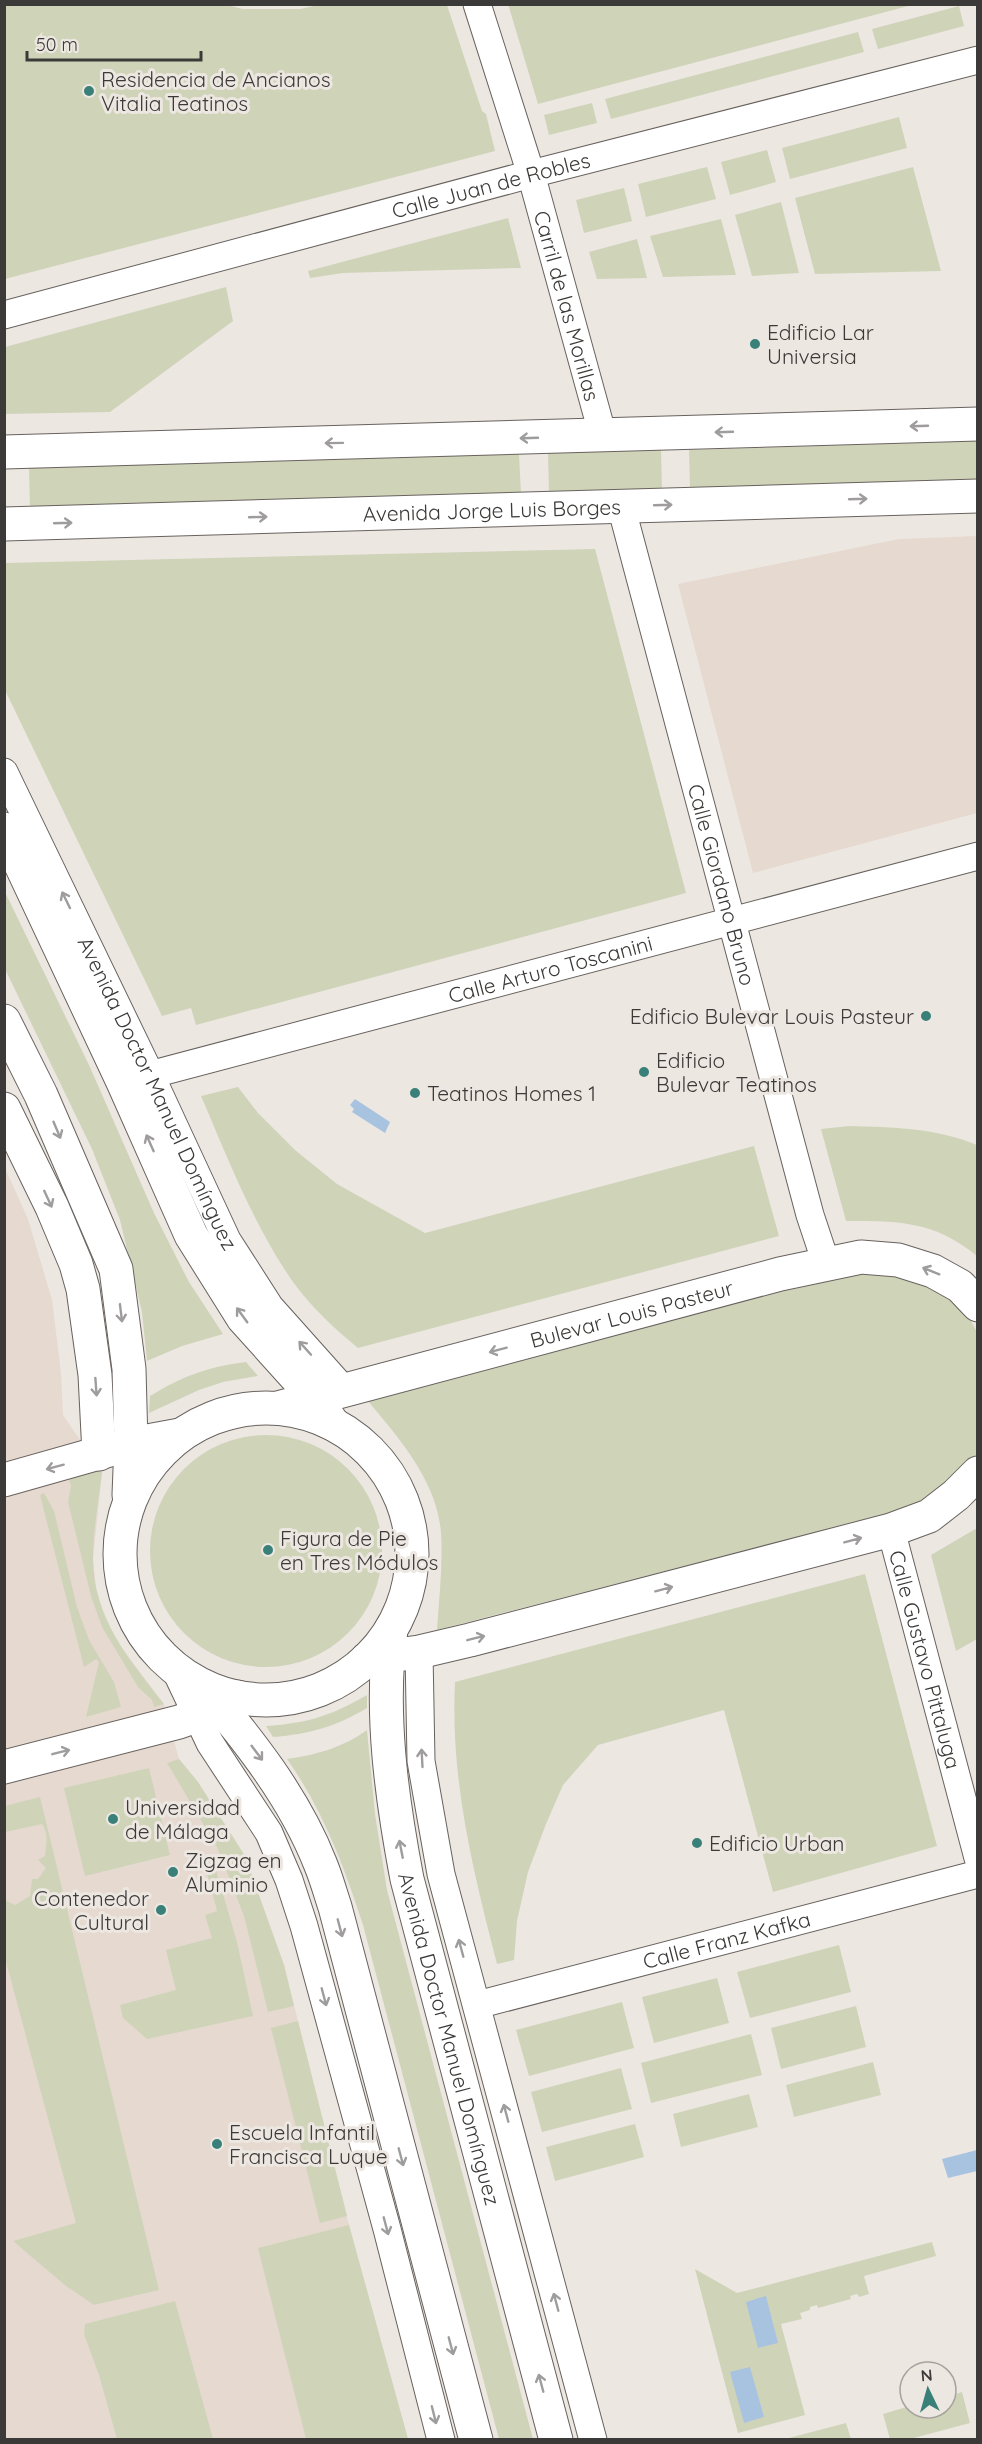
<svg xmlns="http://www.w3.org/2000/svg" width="982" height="2444" viewBox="0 0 982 2444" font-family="Quicksand,sans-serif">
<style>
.built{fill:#e6d9d0}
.green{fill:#cfd4b9}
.water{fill:#a8c3e0}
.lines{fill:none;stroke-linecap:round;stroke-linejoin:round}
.minor-casing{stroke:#68625e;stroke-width:29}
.tertiary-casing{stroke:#68625e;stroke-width:35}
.secondary-casing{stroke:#68625e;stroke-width:35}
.primary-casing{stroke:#68625e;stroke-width:35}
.minor{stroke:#fff;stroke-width:27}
.tertiary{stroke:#fff;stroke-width:33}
.secondary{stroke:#fff;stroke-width:33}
.primary{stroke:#fff;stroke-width:33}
.oneway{stroke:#9e9c9c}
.poi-dot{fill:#398079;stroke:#ede7e2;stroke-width:2}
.labels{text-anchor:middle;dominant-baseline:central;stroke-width:6;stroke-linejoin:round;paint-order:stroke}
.poi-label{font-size:21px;fill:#3c3a38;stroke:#ede7e2;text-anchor:start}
.street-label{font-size:21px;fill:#3c3a38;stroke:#ede7e2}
</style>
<rect width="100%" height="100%" fill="#ede7e2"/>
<g class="built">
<path d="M 977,536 L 977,813 L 753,873 L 678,584 L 899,539 Z"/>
<path d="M 4,1166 L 28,1219 L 52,1300 L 61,1373 L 63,1415 L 102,1472 L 93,1559 L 96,1588 L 104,1616 L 118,1643 L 164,1704 L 179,1759 L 198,1782 L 245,1856 L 284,1965 L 349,2225 L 408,2439 L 5,2439 Z"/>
</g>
<g class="green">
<path d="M 223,4 L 243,9 L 300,9 L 323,4 L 447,5 L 482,111 L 486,114 L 495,151 L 5,279 L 5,5 Z"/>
<path d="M 508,4 L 912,4 L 912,5 L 538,104 Z"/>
<path d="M 959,6 L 964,26 L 878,49 L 872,29 Z"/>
<path d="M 858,32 L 864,52 L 611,119 L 605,99 Z"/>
<path d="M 592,103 L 597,123 L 549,135 L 544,115 Z"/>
<path d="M 899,117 L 907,148 L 790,179 L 782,148 Z"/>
<path d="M 767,150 L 776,182 L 730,195 L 721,162 Z"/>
<path d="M 707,167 L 716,199 L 646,217 L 638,184 Z"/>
<path d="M 913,167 L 941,271 L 815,274 L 795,198 Z"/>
<path d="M 624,188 L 632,221 L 584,233 L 576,200 Z"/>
<path d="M 781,202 L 799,273 L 752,276 L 735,215 Z"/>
<path d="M 508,218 L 521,268 L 343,273 L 310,278 L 308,271 Z"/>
<path d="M 721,219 L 736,275 L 663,277 L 650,236 Z"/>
<path d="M 637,239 L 647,278 L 597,279 L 589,252 Z"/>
<path d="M 226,287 L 233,321 L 110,412 L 5,414 L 5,347 Z"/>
<path d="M 977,441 L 977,481 L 690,490 L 689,450 Z"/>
<path d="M 661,450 L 662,491 L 549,494 L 548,453 Z"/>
<path d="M 519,454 L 521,494 L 30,508 L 29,468 Z"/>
<path d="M 595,549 L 686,893 L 196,1025 L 191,1008 L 162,1016 L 5,690 L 5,563 Z"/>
<path d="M 5,892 L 89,1065 L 154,1213 L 189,1282 L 223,1334 L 182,1346 L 147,1361 L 142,1312 L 120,1220 L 92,1149 L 5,969 Z"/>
<path d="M 238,1087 L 258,1113 L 295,1150 L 337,1184 L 425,1233 L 754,1146 L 779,1236 L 358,1348 C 334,1328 312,1308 293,1282 C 254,1226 228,1159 201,1096 Z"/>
<path d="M 849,1126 C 893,1127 936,1128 977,1145 L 977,1256 C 934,1221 900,1221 846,1221 L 821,1129 Z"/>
<path d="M 870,1268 L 931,1282 L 963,1307 L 977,1332 L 977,1452 L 970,1468 L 920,1505 L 437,1630 C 439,1598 443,1565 441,1533 C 437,1481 399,1438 367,1400 Z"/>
<path d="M 246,1362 L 258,1376 L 223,1382 L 199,1390 L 149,1413 L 150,1396 C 183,1376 207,1367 246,1362 Z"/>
<circle cx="266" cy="1551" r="116"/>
<path d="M 99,1470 L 102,1472 C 99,1500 93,1530 93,1559 C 93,1617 130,1661 164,1704 L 154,1707 L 152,1700 L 138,1687 L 102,1627 L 91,1596 L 68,1502 L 71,1486 L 69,1479 Z"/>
<path d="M 44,1493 L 54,1511 L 77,1607 L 89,1640 L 114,1682 L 121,1707 L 86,1717 L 99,1662 L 96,1659 L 84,1667 L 40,1495 Z"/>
<path d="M 977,1528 L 977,1639 L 956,1651 L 931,1555 Z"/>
<path d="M 865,1574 L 937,1846 L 773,1892 L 724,1710 L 598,1745 L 563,1785 L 546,1824 L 528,1872 L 517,1921 L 514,1960 L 497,1964 C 473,1871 450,1779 455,1682 Z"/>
<path d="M 367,1695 L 367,1708 C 335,1727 310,1734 273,1737 L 266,1726 C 309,1723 330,1716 367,1695 Z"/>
<path d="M 367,1730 L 375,1814 L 387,1890 L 533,2439 L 499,2439 L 363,1925 C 344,1866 323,1810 287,1759 C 316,1755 344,1747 367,1730 Z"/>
<path d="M 179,1759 L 198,1782 L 245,1856 L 284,1965 L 294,2006 L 268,2012 L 244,1916 L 217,1847 L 167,1763 Z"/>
<path d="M 149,1768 L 170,1855 L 85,1876 L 64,1788 Z"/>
<path d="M 40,1797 L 159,2290 L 94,2305 L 66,2286 L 13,2241 L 76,2223 L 5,1958 L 5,1900 L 15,1905 L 30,1896 L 32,1879 L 38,1879 L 46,1868 L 38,1860 L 45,1856 C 46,1845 49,1833 42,1824 L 5,1832 L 5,1806 Z"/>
<path d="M 215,1867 L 237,1942 L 253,2016 L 147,2039 L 123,2018 L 120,2005 L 176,1990 L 166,1950 L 212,1938 L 205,1915 L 217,1911 L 206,1869 Z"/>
<path d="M 839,1945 L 851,1992 L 750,2018 L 737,1972 Z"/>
<path d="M 717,1978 L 729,2023 L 654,2043 L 642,1997 Z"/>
<path d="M 622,2002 L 634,2048 L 529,2076 L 516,2030 Z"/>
<path d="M 856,2006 L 866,2047 L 781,2069 L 771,2028 Z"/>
<path d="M 298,2021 L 347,2216 L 320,2223 L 271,2028 Z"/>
<path d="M 751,2034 L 762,2075 L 651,2103 L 641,2063 Z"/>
<path d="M 873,2062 L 881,2095 L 794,2117 L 786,2085 Z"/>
<path d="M 621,2068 L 632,2109 L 542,2132 L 531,2092 Z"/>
<path d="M 749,2094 L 758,2127 L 681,2147 L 673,2114 Z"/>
<path d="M 635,2124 L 644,2157 L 555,2181 L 546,2147 Z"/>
<path d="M 349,2225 L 408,2439 L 306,2439 L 258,2248 Z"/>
<path d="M 932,2242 L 936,2256 L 864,2276 L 869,2294 L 859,2297 L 857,2294 L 850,2296 L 851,2299 L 818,2308 L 817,2305 L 810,2307 L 810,2310 L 800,2313 L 802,2319 L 781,2324 L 805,2415 L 738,2433 L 695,2269 L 737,2293 Z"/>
<path d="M 175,2301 L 213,2439 L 117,2439 L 99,2375 L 84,2334 L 85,2324 Z"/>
<path d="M 962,2392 L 970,2423 L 910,2439 L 890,2439 L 883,2414 L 910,2406 L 910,2408 L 946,2408 L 946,2397 Z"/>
<path d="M 846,2423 L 851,2439 L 785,2439 Z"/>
</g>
<g class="water">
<path d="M 355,1099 L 390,1122 L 385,1133 L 352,1112 L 354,1109 L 350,1105 Z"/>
<path d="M 977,2150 L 977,2171 L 948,2178 L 942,2159 Z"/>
<path d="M 766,2296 L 778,2343 L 758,2348 L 746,2302 Z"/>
<path d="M 750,2367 L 764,2417 L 744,2423 L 730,2372 Z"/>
</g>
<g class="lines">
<defs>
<g id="minor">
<path id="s1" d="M 477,4 L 531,174 L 603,436"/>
<path id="s2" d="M 4,315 L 531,174 L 978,60"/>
<path id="s3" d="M 621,506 L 810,1215 L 826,1263"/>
<path id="s4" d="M 4,772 L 150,1074 L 227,1240 L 270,1307 L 345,1391"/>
<path id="s5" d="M 123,1082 L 978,856"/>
<path id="s6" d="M 891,1530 L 978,1858"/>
<path d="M 419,1652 L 421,1761 L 441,1874 L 593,2440"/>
<path d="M 175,1669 L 210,1743 L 269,1833 L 289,1880 L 304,1926 L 387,2229 L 441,2440"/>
<path id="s7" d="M 477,2005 L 978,1874"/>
</g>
<g id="tertiary">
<path d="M 4,1109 L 52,1207 L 76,1264 L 83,1289 L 95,1375 L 99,1454"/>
<path id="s8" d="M 278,1408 L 780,1274 L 861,1257 L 898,1260 L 933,1271 L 960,1286 L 978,1305"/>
<path d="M 4,1480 L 131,1444 L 180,1435"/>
<path d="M 367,1659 L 419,1652 L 470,1640 L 891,1530 L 929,1516 L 956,1495 L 978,1473"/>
<path d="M 4,1767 L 179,1722 L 221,1707 L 237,1697"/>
</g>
<g id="secondary">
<path d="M 4,452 L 978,424"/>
<path id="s9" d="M 4,524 L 978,496"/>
</g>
<g id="primary">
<path d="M 4,829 L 123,1082 L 191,1235 L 243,1318 L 315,1398 L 333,1424"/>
<path d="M 4,1021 L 41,1095 L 116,1269 L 129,1369 L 131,1444 L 129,1495"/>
<circle cx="266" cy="1554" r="146"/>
<path id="s10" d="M 391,1630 C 379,1710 392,1800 407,1879 L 556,2440"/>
<path d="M 204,1687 C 249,1741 294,1797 320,1863 C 326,1877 330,1892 335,1907 L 476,2440"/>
</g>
</defs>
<use href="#minor" class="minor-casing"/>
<use href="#tertiary" class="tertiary-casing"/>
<use href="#secondary" class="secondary-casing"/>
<use href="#primary" class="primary-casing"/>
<use href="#minor" class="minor"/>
<use href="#tertiary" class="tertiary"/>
<use href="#secondary" class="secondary"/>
<use href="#primary" class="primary"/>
</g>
<defs><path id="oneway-shaft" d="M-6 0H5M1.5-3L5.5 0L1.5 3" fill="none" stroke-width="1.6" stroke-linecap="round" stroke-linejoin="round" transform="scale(1.5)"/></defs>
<g class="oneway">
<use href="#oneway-shaft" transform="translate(919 426) rotate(178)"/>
<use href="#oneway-shaft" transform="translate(724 432) rotate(178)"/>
<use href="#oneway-shaft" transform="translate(529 438) rotate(178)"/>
<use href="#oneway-shaft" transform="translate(334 443) rotate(179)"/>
<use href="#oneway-shaft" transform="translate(858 499) rotate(-2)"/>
<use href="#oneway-shaft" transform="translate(663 505) rotate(-2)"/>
<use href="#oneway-shaft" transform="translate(258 517) rotate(-2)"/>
<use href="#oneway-shaft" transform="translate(63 523) rotate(-2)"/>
<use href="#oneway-shaft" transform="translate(66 900) rotate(-116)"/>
<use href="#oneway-shaft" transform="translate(57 1130) rotate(67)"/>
<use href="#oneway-shaft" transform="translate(150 1143) rotate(-114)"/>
<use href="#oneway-shaft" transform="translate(48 1199) rotate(65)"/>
<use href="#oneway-shaft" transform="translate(931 1271) rotate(-158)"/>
<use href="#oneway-shaft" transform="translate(121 1313) rotate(83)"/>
<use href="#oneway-shaft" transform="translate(242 1315) rotate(-126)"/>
<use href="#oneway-shaft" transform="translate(305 1348) rotate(-132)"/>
<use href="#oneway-shaft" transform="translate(498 1350) rotate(165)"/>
<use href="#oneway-shaft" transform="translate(96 1387) rotate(86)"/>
<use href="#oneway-shaft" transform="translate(55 1467) rotate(165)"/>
<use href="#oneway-shaft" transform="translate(853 1540) rotate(-15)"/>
<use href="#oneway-shaft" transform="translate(664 1589) rotate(-15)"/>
<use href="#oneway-shaft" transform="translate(476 1638) rotate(-14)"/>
<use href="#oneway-shaft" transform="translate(61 1752) rotate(-14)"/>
<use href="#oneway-shaft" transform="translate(257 1753) rotate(53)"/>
<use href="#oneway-shaft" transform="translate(422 1758) rotate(-93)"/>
<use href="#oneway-shaft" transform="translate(401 1849) rotate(-101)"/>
<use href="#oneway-shaft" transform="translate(340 1928) rotate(75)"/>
<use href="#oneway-shaft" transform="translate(461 1948) rotate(-105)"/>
<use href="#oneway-shaft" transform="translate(324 1997) rotate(75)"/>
<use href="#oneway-shaft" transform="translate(506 2113) rotate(-105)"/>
<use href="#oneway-shaft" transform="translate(401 2157) rotate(75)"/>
<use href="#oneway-shaft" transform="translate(386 2226) rotate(75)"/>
<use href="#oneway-shaft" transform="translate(556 2302) rotate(-105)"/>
<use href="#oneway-shaft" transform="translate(451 2346) rotate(75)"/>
<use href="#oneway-shaft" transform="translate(541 2383) rotate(-105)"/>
<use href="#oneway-shaft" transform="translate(434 2415) rotate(76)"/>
</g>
<g class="poi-dot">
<circle cx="89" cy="91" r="6"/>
<circle cx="755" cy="344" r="6"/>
<circle cx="926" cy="1016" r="6"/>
<circle cx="644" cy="1072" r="6"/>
<circle cx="415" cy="1093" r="6"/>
<circle cx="268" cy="1550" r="6"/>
<circle cx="113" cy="1819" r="6"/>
<circle cx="697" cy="1843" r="6"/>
<circle cx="173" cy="1872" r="6"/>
<circle cx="161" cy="1910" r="6"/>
<circle cx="217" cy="2144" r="6"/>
</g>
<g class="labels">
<g class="poi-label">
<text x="101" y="79">Residencia de Ancianos<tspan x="101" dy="24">Vitalia Teatinos</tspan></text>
<text x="767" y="332">Edificio Lar<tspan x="767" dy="24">Universia</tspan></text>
<text x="914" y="1016" text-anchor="end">Edificio Bulevar Louis Pasteur</text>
<text x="656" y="1060">Edificio<tspan x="656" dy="24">Bulevar Teatinos</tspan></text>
<text x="427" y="1093">Teatinos Homes 1</text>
<text x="280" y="1538">Figura de Pie<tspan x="280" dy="24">en Tres Módulos</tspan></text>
<text x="125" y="1807">Universidad<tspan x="125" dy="24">de Málaga</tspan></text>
<text x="709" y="1843">Edificio Urban</text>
<text x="185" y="1860">Zigzag en<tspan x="185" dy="24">Aluminio</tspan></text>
<text x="149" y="1898" text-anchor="end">Contenedor<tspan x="149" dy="24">Cultural</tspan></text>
<text x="229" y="2132">Escuela Infantil<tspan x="229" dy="24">Francisca Luque</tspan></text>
</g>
<g class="street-label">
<text stroke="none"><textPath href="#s2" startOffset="504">Calle Juan de Robles</textPath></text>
<text stroke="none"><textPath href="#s1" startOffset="315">Carril de las Morillas</textPath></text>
<text stroke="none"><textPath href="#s9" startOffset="488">Avenida Jorge Luis Borges</textPath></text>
<text stroke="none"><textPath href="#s3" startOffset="392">Calle Giordano Bruno</textPath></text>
<text stroke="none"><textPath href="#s5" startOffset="442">Calle Arturo Toscanini</textPath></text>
<text stroke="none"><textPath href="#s4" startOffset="356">Avenida Doctor Manuel Domínguez</textPath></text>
<text stroke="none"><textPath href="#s8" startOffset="366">Bulevar Louis Pasteur</textPath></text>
<text stroke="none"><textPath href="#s6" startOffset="134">Calle Gustavo Pittaluga</textPath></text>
<text stroke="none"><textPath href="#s7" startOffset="258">Calle Franz Kafka</textPath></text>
<text stroke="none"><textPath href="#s10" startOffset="416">Avenida Doctor Manuel Domínguez</textPath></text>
</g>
</g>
<rect width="982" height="2444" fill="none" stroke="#3c3a38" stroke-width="12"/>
<g transform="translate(928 2390) rotate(355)"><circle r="28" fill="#ede7e2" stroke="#a6a29e" stroke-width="1.5"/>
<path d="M0-4.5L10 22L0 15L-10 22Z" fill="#398079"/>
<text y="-9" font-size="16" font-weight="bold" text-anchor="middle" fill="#3c3a38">N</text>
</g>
<path d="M27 51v9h174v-9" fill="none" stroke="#3c3a38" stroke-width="3"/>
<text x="36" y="51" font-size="18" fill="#3c3a38" stroke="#ede7e2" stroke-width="4.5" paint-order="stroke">50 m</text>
</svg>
